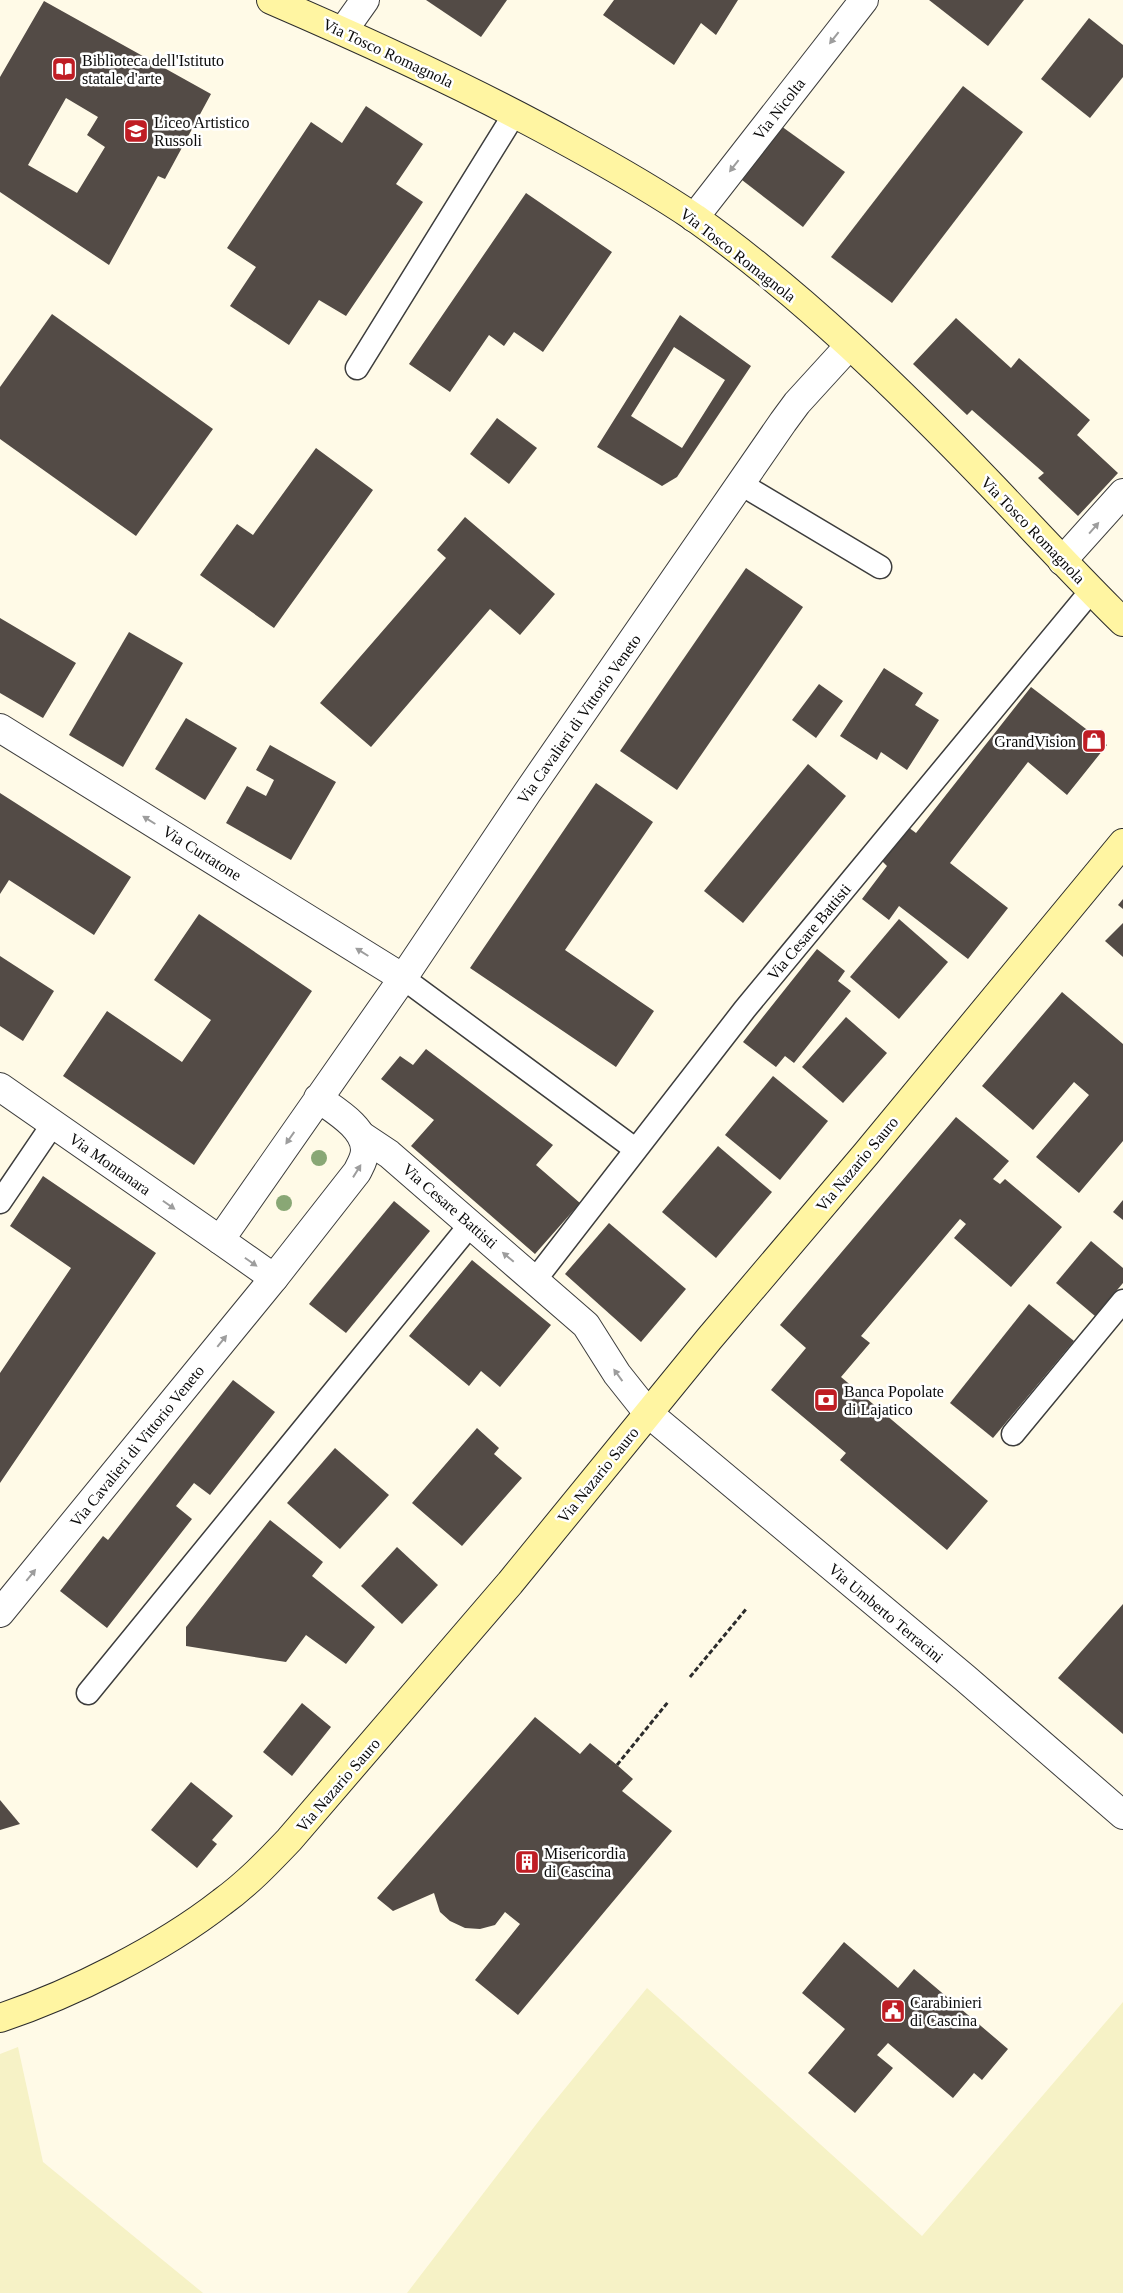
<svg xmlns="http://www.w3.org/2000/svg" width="1123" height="2293" viewBox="0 0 1123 2293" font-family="'Times New Roman',serif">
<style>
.farmland{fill:#f6f2c6}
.building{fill:#534b46;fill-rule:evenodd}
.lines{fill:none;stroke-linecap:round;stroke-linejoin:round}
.service-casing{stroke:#3d3d3d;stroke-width:25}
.minor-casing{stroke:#3d3d3d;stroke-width:30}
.secondary-casing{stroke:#2c2c2c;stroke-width:30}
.path{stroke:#2c2c2c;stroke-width:3;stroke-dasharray:5 2.5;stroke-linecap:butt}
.service{stroke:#fff;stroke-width:22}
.minor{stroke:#fff;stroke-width:28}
.secondary{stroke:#fff5a2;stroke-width:28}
.tree{fill:#89a775}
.oneway{fill:#9d9d9d}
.labels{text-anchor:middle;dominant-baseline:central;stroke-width:5;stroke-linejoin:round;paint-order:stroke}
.street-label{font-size:16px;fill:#0a0a0a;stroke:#fff}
.poi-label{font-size:16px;fill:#0a0a0a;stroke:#fff;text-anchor:start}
</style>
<rect width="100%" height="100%" fill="#fffae7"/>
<g class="farmland">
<path d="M 647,1988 L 922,2236 L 1123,2002 L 1123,2293 L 407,2293 L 541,2118 Z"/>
<path d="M 18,2047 L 43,2162 L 203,2293 L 0,2293 L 0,2054 Z"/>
</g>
<g class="building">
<path d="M 426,0 L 507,0 L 481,37 Z"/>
<path d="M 614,0 L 738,0 L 716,35 L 701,23 L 674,65 L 603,15 Z"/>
<path d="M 929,0 L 1024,0 L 988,46 Z"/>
<path d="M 44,1 L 211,94 L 165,179 L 158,176 L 109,265 L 0,192 L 0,77 ZM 66,98 L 98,117 L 87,135 L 105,147 L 77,193 L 28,165 Z"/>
<path d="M 1089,18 L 1123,45 L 1123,77 L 1090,118 L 1041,79 Z"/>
<path d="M 963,86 L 1023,132 L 892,303 L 831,257 Z"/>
<path d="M 366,106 L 423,144 L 396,184 L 423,202 L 346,316 L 319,300 L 289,345 L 230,306 L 256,267 L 227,248 L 311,122 L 342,143 Z"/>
<path d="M 781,126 L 845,172 L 803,227 L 742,180 Z"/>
<path d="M 526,193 L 612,252 L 543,352 L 514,332 L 504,346 L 489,335 L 450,392 L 409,364 Z"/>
<path d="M 52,314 L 213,429 L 136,536 L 0,439 L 0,387 Z"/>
<path d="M 680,315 L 751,366 L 677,477 L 662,486 L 597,447 ZM 674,347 L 725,380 L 682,448 L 631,416 Z"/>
<path d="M 956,318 L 1011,368 L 1019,358 L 1090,420 L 1077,435 L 1118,473 L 1078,516 L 1038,478 L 1044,473 L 972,410 L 967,415 L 913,364 Z"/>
<path d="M 497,418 L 537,448 L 509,484 L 470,454 Z"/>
<path d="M 316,448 L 373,490 L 274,628 L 200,575 L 237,524 L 253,535 Z"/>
<path d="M 465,517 L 555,594 L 520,635 L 490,609 L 371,747 L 320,703 L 446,558 L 437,550 Z"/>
<path d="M 746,568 L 803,607 L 677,790 L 620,751 Z"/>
<path d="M 0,618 L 76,663 L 43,718 L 0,693 Z"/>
<path d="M 129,632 L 183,663 L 123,767 L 69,735 Z"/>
<path d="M 884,668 L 923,693 L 915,705 L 939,720 L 907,770 L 881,752 L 877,760 L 840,736 Z"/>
<path d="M 819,684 L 843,701 L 816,738 L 792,720 Z"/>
<path d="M 1031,687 L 1107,745 L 1067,795 L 1028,762 L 950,863 L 1008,908 L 968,959 L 899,906 L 889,920 L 862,899 L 887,866 L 882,861 L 908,827 L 916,833 Z"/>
<path d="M 186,718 L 237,748 L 205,800 L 155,769 Z"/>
<path d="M 270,745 L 336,782 L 291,860 L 226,823 L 247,786 L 266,796 L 274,780 L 256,770 Z"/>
<path d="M 808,764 L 846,796 L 743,923 L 704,891 Z"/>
<path d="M 596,783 L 653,822 L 565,950 L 654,1011 L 616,1067 L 470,968 Z"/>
<path d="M 0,793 L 131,877 L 94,935 L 9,880 L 0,894 Z"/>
<path d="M 1123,899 L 1123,909 L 1118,905 Z"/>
<path d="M 199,914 L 312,991 L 194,1165 L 63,1076 L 107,1011 L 182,1062 L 211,1020 L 154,980 Z"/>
<path d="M 899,919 L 948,962 L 899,1019 L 850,977 Z"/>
<path d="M 1123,923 L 1123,957 L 1105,941 Z"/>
<path d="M 817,949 L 845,971 L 838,981 L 851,991 L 794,1063 L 785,1056 L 776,1067 L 743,1042 Z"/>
<path d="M 0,956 L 54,991 L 23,1041 L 0,1026 Z"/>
<path d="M 1062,992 L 1123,1044 L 1123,1141 L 1079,1193 L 1036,1157 L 1089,1095 L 1074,1082 L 1033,1130 L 982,1086 Z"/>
<path d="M 846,1017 L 887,1053 L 843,1103 L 802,1067 Z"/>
<path d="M 426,1049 L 553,1145 L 536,1165 L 580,1203 L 535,1254 L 411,1146 L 434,1120 L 381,1079 L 400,1056 L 413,1065 Z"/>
<path d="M 773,1076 L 828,1121 L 780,1180 L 725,1135 Z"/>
<path d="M 956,1117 L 1009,1161 L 993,1179 L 1000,1184 L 1005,1179 L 1062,1227 L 1011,1287 L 954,1238 L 966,1224 L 960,1219 L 861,1336 L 870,1343 L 841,1377 L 988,1501 L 947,1550 L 840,1460 L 846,1453 L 771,1390 L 806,1348 L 780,1325 Z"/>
<path d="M 718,1146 L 772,1192 L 716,1258 L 662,1212 Z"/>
<path d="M 43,1176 L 156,1253 L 0,1483 L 0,1373 L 71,1268 L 10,1226 Z"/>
<path d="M 1123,1200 L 1123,1220 L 1113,1212 Z"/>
<path d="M 394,1201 L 430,1231 L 346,1333 L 309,1304 Z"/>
<path d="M 609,1223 L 686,1289 L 641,1342 L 565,1274 Z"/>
<path d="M 1091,1241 L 1123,1268 L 1123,1283 L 1095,1316 L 1056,1283 Z"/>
<path d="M 472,1260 L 551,1325 L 500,1387 L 481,1371 L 469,1386 L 409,1336 Z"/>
<path d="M 1029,1304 L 1074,1341 L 993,1438 L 950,1403 Z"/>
<path d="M 233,1380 L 275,1412 L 210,1495 L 194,1483 L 176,1506 L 192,1519 L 107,1628 L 60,1591 L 103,1536 L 108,1540 Z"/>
<path d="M 477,1428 L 499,1448 L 494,1454 L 522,1478 L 462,1546 L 412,1503 Z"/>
<path d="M 335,1448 L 389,1495 L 340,1549 L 287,1503 Z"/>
<path d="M 270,1520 L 323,1562 L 312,1576 L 375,1627 L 346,1664 L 306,1635 L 286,1662 L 186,1646 L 186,1627 Z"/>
<path d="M 397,1547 L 438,1585 L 402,1624 L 361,1586 Z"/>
<path d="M 1123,1604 L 1123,1734 L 1058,1678 Z"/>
<path d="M 302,1703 L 331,1727 L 292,1776 L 263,1752 Z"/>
<path d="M 535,1717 L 580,1754 L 590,1743 L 617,1765 L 633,1779 L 622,1791 L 672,1831 L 518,2015 L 475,1980 L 520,1924 L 505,1912 L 495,1925 L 480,1929 L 465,1928 L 450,1921 L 440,1912 L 434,1893 L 393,1911 L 377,1898 Z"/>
<path d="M 191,1782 L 233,1816 L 212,1840 L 217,1844 L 197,1868 L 151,1830 Z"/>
<path d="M 0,1800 L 20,1824 L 0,1830 Z"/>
<path d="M 844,1942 L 898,1988 L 914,1969 L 1008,2049 L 982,2080 L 974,2073 L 953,2098 L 888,2043 L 877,2055 L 893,2068 L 855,2113 L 808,2073 L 845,2029 L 802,1993 Z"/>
</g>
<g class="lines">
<defs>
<g id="service">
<path d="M 357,368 L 515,113"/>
<path d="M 741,484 L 880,567"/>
<path d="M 403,978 L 635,1149"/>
<path d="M 0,1202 L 53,1124"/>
<path d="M 535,1280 L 745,1009 L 1091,591"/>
<path d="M 1013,1434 L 1123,1301"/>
<path d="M 88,1693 L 470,1225"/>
</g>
<g id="minor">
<path d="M 343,31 L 365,0"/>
<path d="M 694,218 L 864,0"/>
<path d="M 1062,561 L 1123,493"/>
<path d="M 0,728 L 403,978"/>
<path d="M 0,1087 L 220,1240"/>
<path d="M 318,1098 C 334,1110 365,1127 365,1150 C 365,1158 360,1166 357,1172 L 274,1278 L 220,1240 L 403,978 L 527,793 L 783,422 L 797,403 L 849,346"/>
<path d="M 362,1136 L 389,1154 L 586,1325 L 617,1374 L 648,1413 L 965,1678 L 1123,1815"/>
<path d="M 0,1613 L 274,1278"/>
</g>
<g id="secondary">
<path d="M 271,0 C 373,44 474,90 571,144 C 613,167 655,191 695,218 C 803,295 901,391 993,487 C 1036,532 1078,578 1123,622"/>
<path d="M 0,2018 C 72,1994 162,1949 222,1902 C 247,1884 268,1862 289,1840 L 510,1583 L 709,1339 L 866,1154 L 1123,843"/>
</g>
</defs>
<use href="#service" class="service-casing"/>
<use href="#minor" class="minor-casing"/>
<use href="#secondary" class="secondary-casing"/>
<g class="path">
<path d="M 690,1677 L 747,1608"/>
<path d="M 617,1765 L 668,1702"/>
</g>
<use href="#service" class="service"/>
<use href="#minor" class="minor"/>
<use href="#secondary" class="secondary"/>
</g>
<g class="tree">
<circle cx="319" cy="1158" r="8"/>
<circle cx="284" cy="1203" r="8"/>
</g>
<defs><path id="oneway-solid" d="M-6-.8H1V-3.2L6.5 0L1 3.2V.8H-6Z" transform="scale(1.25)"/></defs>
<g class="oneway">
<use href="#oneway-solid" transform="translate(834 38) rotate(128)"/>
<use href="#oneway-solid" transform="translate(734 166) rotate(128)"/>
<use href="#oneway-solid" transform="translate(1094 528) rotate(-49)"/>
<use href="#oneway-solid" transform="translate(149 820) rotate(-148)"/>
<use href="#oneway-solid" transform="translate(362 952) rotate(-148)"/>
<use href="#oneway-solid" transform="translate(290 1138) rotate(125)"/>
<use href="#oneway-solid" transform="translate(357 1171) rotate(-58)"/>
<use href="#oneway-solid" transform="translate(169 1205) rotate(35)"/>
<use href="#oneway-solid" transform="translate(508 1257) rotate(-140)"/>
<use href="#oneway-solid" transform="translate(251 1262) rotate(35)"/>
<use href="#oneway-solid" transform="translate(222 1341) rotate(-51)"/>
<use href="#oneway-solid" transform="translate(618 1375) rotate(-126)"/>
<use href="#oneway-solid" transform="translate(31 1575) rotate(-51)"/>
</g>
<defs>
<symbol id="library-square" viewBox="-11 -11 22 22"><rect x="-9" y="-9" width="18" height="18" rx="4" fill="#bf1d24" stroke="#fff"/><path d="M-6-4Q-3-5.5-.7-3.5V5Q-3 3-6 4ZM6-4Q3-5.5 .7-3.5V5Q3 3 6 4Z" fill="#fff"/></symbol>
<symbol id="school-square" viewBox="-11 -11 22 22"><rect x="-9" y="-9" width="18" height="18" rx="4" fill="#bf1d24" stroke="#fff"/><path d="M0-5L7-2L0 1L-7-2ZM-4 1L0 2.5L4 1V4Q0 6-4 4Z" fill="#fff"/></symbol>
<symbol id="shop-square" viewBox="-11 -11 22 22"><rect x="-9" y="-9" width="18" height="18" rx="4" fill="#bf1d24" stroke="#fff"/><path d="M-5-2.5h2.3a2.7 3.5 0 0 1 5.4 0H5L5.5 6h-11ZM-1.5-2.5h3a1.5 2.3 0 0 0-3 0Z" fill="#fff"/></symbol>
<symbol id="bank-square" viewBox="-11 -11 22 22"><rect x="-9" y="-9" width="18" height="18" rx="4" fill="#bf1d24" stroke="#fff"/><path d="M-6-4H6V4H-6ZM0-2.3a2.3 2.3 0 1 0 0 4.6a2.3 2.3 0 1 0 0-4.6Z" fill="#fff"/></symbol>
<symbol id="building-square" viewBox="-11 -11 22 22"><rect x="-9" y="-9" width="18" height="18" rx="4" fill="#bf1d24" stroke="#fff"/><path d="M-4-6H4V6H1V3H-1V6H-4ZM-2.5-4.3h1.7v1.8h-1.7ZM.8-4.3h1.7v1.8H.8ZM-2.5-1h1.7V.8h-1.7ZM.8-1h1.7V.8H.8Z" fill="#fff"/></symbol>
<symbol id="civic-square" viewBox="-11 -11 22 22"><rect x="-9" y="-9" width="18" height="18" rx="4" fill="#bf1d24" stroke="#fff"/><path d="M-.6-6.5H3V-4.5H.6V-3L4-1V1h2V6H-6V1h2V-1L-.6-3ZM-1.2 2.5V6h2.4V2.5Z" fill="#fff"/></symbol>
</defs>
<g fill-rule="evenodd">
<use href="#library-square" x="50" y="55" width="28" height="28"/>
<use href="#school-square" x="122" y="117" width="28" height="28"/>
<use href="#shop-square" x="1080" y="727" width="28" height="28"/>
<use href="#bank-square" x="812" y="1386" width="28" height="28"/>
<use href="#building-square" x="513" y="1848" width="28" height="28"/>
<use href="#civic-square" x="879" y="1997" width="28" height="28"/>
</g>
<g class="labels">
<g class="street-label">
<text transform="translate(388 53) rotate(25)">Via Tosco Romagnola</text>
<text transform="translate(779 109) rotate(-52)">Via Nicolta</text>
<text transform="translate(738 255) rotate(38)">Via Tosco Romagnola</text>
<text transform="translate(1033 530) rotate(46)">Via Tosco Romagnola</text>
<text transform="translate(579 719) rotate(-55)">Via Cavalieri di Vittorio Veneto</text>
<text transform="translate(202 853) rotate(32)">Via Curtatone</text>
<text transform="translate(809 932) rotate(-50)">Via Cesare Battisti</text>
<text transform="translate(110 1164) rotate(35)">Via Montanara</text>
<text transform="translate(857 1164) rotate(-50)">Via Nazario Sauro</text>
<text transform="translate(450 1206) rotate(41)">Via Cesare Battisti</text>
<text transform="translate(137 1446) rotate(-51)">Via Cavalieri di Vittorio Veneto</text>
<text transform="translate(598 1475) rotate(-51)">Via Nazario Sauro</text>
<text transform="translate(886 1613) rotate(40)">Via Umberto Terracini</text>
<text transform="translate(338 1785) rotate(-49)">Via Nazario Sauro</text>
</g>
<g class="poi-label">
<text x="82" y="60">Biblioteca dell'Istituto<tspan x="82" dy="18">statale d'arte</tspan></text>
<text x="154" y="122">Liceo Artistico<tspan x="154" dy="18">Russoli</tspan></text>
<text x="1076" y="741" text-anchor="end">GrandVision</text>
<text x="844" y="1391">Banca Popolate<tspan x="844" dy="18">di Lajatico</tspan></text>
<text x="544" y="1853">Misericordia<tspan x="544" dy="18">di Cascina</tspan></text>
<text x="910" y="2002">Carabinieri<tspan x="910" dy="18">di Cascina</tspan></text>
</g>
</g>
</svg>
